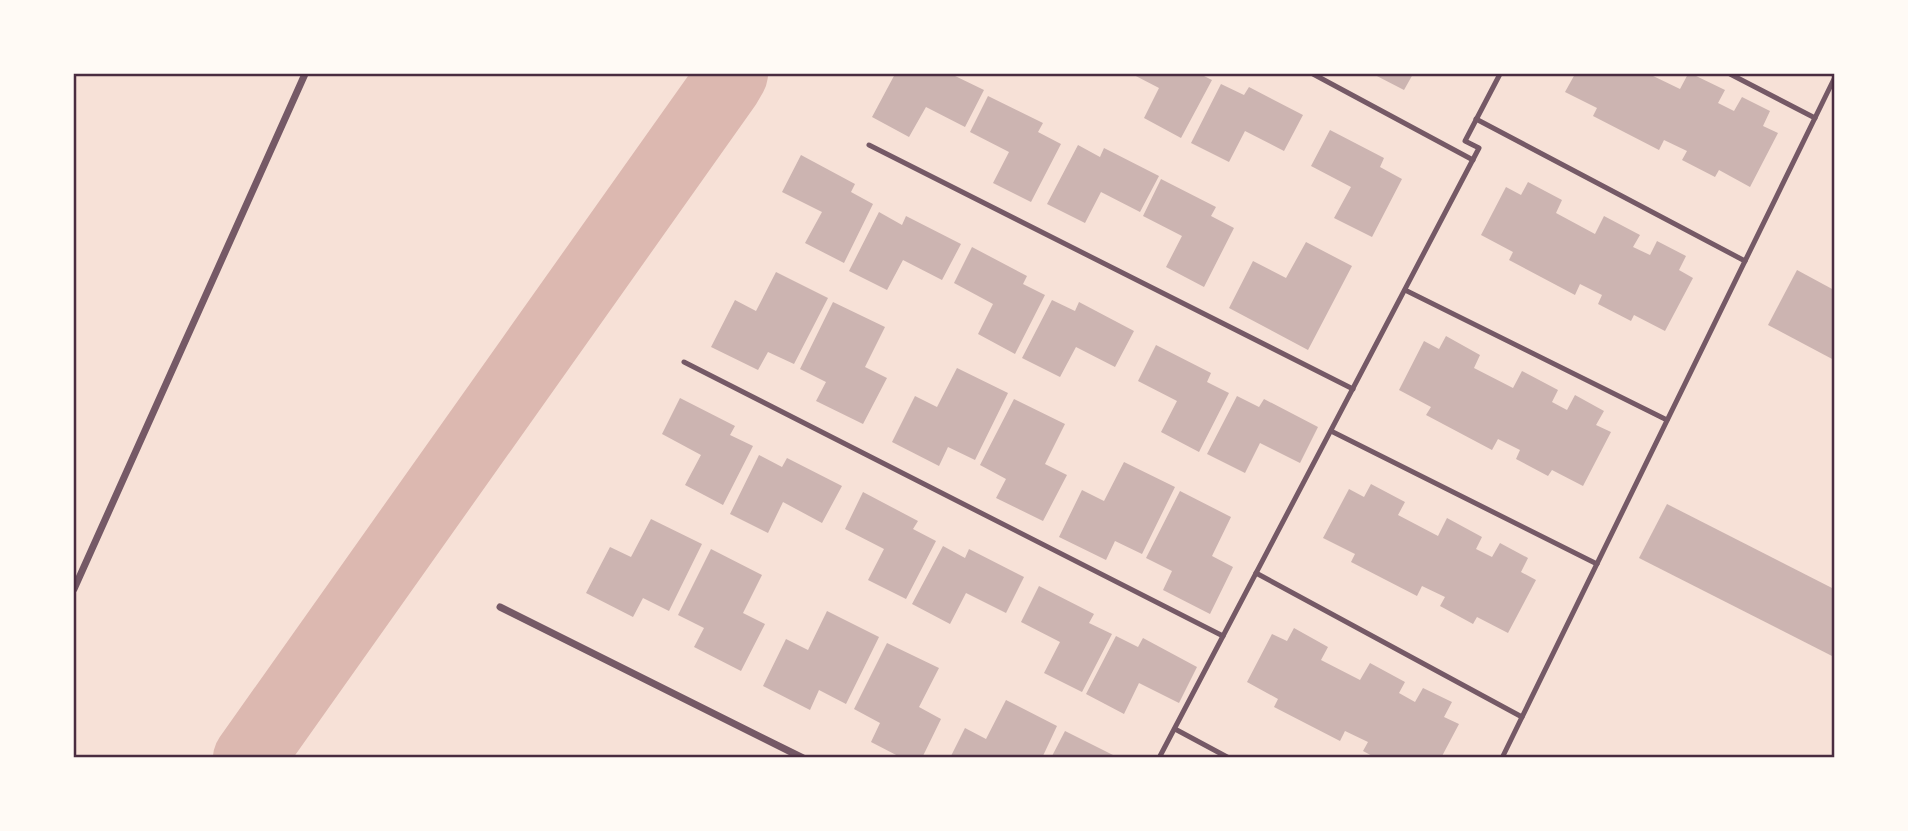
<svg xmlns="http://www.w3.org/2000/svg" width="1908" height="831" viewBox="0 0 1908 831" font-family="'Public Sans',sans-serif">
<style>
.lines{fill:none;stroke-linecap:round;stroke-linejoin:round}
.river{stroke:#dcb8b0;stroke-width:72}
.building{fill:#ccb4b1}
.service{stroke:#755966;stroke-width:5}
.minor{stroke:#755966;stroke-width:7}
.neatline{fill:none;stroke:#4a2c40;stroke-width:2.5}
</style>
<rect width="100%" height="100%" fill="#f7e1d7"/>
<g class="lines">
<path class="river" d="M 249,758 L 725,86 L 732,74"/>
</g>
<g class="building">
<path d="M 895,74 L 951,74 L 984,90 L 965,127 L 926,107 L 909,137 L 872,117 Z"/>
<path d="M 1132,74 L 1200,74 L 1212,80 L 1181,138 L 1144,118 L 1159,88 Z"/>
<path d="M 1373,74 L 1413,74 L 1404,90 Z"/>
<path d="M 1575,74 L 1649,74 L 1680,89 L 1688,74 L 1692,74 L 1725,90 L 1718,103 L 1734,111 L 1742,97 L 1770,111 L 1763,126 L 1778,133 L 1750,187 L 1719,170 L 1715,177 L 1682,160 L 1687,151 L 1664,140 L 1659,150 L 1593,116 L 1597,108 L 1565,92 Z"/>
<path d="M 1221,84 L 1244,95 L 1249,87 L 1303,115 L 1284,151 L 1245,131 L 1229,162 L 1191,143 Z"/>
<path d="M 988,96 L 1043,123 L 1038,132 L 1061,144 L 1031,202 L 993,183 L 1009,152 L 970,132 Z"/>
<path d="M 1330,130 L 1384,158 L 1380,167 L 1402,179 L 1372,237 L 1334,218 L 1351,187 L 1311,166 Z"/>
<path d="M 1078,145 L 1100,157 L 1104,148 L 1159,176 L 1140,212 L 1101,192 L 1085,223 L 1047,204 Z"/>
<path d="M 801,155 L 855,184 L 851,192 L 873,204 L 844,263 L 805,243 L 822,212 L 782,192 Z"/>
<path d="M 1161,179 L 1216,207 L 1211,216 L 1234,228 L 1204,287 L 1166,267 L 1182,236 L 1143,216 Z"/>
<path d="M 1528,182 L 1562,200 L 1556,213 L 1595,234 L 1604,216 L 1640,235 L 1633,247 L 1650,255 L 1657,241 L 1686,256 L 1679,270 L 1693,278 L 1665,331 L 1634,315 L 1631,321 L 1598,304 L 1602,295 L 1580,284 L 1575,295 L 1509,260 L 1513,252 L 1481,235 L 1506,187 L 1521,195 Z"/>
<path d="M 879,212 L 902,225 L 906,216 L 961,244 L 942,280 L 903,260 L 887,290 L 849,271 Z"/>
<path d="M 1306,242 L 1352,266 L 1308,350 L 1229,308 L 1253,261 L 1286,278 Z"/>
<path d="M 972,247 L 1027,276 L 1023,284 L 1045,295 L 1015,354 L 978,334 L 993,304 L 954,283 Z"/>
<path d="M 1797,270 L 1834,290 L 1834,360 L 1768,325 Z"/>
<path d="M 776,272 L 828,298 L 794,364 L 768,352 L 758,370 L 711,347 L 735,300 L 756,311 Z"/>
<path d="M 1052,300 L 1075,311 L 1079,302 L 1134,331 L 1115,367 L 1076,347 L 1060,377 L 1022,358 Z"/>
<path d="M 833,302 L 885,327 L 865,367 L 887,378 L 863,424 L 816,401 L 826,382 L 800,369 Z"/>
<path d="M 1446,336 L 1480,355 L 1474,368 L 1513,388 L 1522,371 L 1558,390 L 1552,402 L 1567,410 L 1575,395 L 1604,411 L 1596,425 L 1611,432 L 1583,486 L 1552,470 L 1548,476 L 1516,459 L 1520,450 L 1498,439 L 1492,450 L 1426,415 L 1431,407 L 1399,390 L 1424,341 L 1439,349 Z"/>
<path d="M 1156,345 L 1211,373 L 1207,382 L 1229,393 L 1199,452 L 1161,432 L 1177,401 L 1138,381 Z"/>
<path d="M 957,368 L 1008,393 L 975,460 L 948,447 L 939,466 L 892,442 L 915,396 L 937,407 Z"/>
<path d="M 1237,396 L 1259,407 L 1264,399 L 1318,427 L 1300,463 L 1260,443 L 1245,473 L 1207,454 Z"/>
<path d="M 680,398 L 735,426 L 730,435 L 753,446 L 723,505 L 685,485 L 701,455 L 662,434 Z"/>
<path d="M 1014,399 L 1065,424 L 1045,464 L 1067,475 L 1043,521 L 996,498 L 1006,479 L 980,465 Z"/>
<path d="M 759,455 L 782,467 L 787,458 L 842,486 L 822,523 L 783,502 L 768,533 L 730,514 Z"/>
<path d="M 1124,462 L 1175,487 L 1142,554 L 1115,541 L 1106,560 L 1059,537 L 1082,490 L 1104,501 Z"/>
<path d="M 1371,484 L 1405,502 L 1398,515 L 1438,536 L 1447,518 L 1482,537 L 1476,549 L 1492,557 L 1500,543 L 1528,558 L 1521,572 L 1536,580 L 1508,633 L 1477,617 L 1473,624 L 1440,606 L 1445,597 L 1422,586 L 1417,596 L 1351,562 L 1355,554 L 1323,538 L 1349,489 L 1364,497 Z"/>
<path d="M 1180,491 L 1231,517 L 1212,556 L 1233,567 L 1210,614 L 1163,590 L 1172,571 L 1146,558 Z"/>
<path d="M 863,492 L 918,521 L 913,529 L 936,541 L 906,599 L 868,580 L 884,549 L 845,529 Z"/>
<path d="M 1667,504 L 1834,589 L 1834,657 L 1639,558 Z"/>
<path d="M 651,519 L 702,544 L 669,611 L 643,598 L 633,617 L 586,593 L 610,547 L 631,557 Z"/>
<path d="M 943,546 L 965,558 L 969,549 L 1024,577 L 1006,613 L 966,593 L 950,624 L 912,604 Z"/>
<path d="M 711,549 L 762,575 L 743,613 L 765,624 L 741,671 L 694,647 L 704,628 L 678,615 Z"/>
<path d="M 1039,586 L 1094,614 L 1089,623 L 1112,634 L 1082,692 L 1044,673 L 1060,642 L 1021,622 Z"/>
<path d="M 827,611 L 879,637 L 846,704 L 819,690 L 810,710 L 763,686 L 786,639 L 808,650 Z"/>
<path d="M 1294,628 L 1328,647 L 1321,660 L 1360,680 L 1370,663 L 1405,682 L 1399,693 L 1415,702 L 1423,688 L 1452,702 L 1444,717 L 1459,724 L 1441,758 L 1376,758 L 1363,751 L 1368,742 L 1345,731 L 1340,741 L 1274,707 L 1278,699 L 1247,682 L 1272,634 L 1287,641 Z"/>
<path d="M 1116,636 L 1138,647 L 1143,638 L 1197,667 L 1179,703 L 1139,683 L 1124,714 L 1086,694 Z"/>
<path d="M 887,643 L 939,668 L 919,707 L 941,719 L 922,758 L 902,758 L 871,742 L 880,723 L 854,709 Z"/>
<path d="M 1006,700 L 1057,726 L 1042,758 L 950,758 L 965,728 L 986,739 Z"/>
<path d="M 1065,731 L 1119,758 L 1051,758 Z"/>
</g>
<g class="lines">
<g class="service">
<path d="M 1313,74 L 1473,160"/>
<path d="M 1730,74 L 1815,118"/>
<path d="M 1476,119 L 1745,261"/>
<path d="M 869,145 L 1353,389"/>
<path d="M 1405,290 L 1667,420"/>
<path d="M 684,362 L 1223,636"/>
<path d="M 1331,431 L 1597,564"/>
<path d="M 1256,573 L 1522,717"/>
<path d="M 1175,729 L 1229,758"/>
<path d="M 1159,758 L 1479,148 L 1465,141 L 1500,74"/>
<path d="M 1502,758 L 1834,79"/>
</g>
<g class="minor">
<path d="M 74,589 L 305,74"/>
<path d="M 500,607 L 803,758"/>
</g>
</g>
<rect width="1908" height="831" fill="none" stroke="#fffaf5" stroke-width="150"/>
<rect x="75" y="75" width="1758" height="681" class="neatline"/>
</svg>
